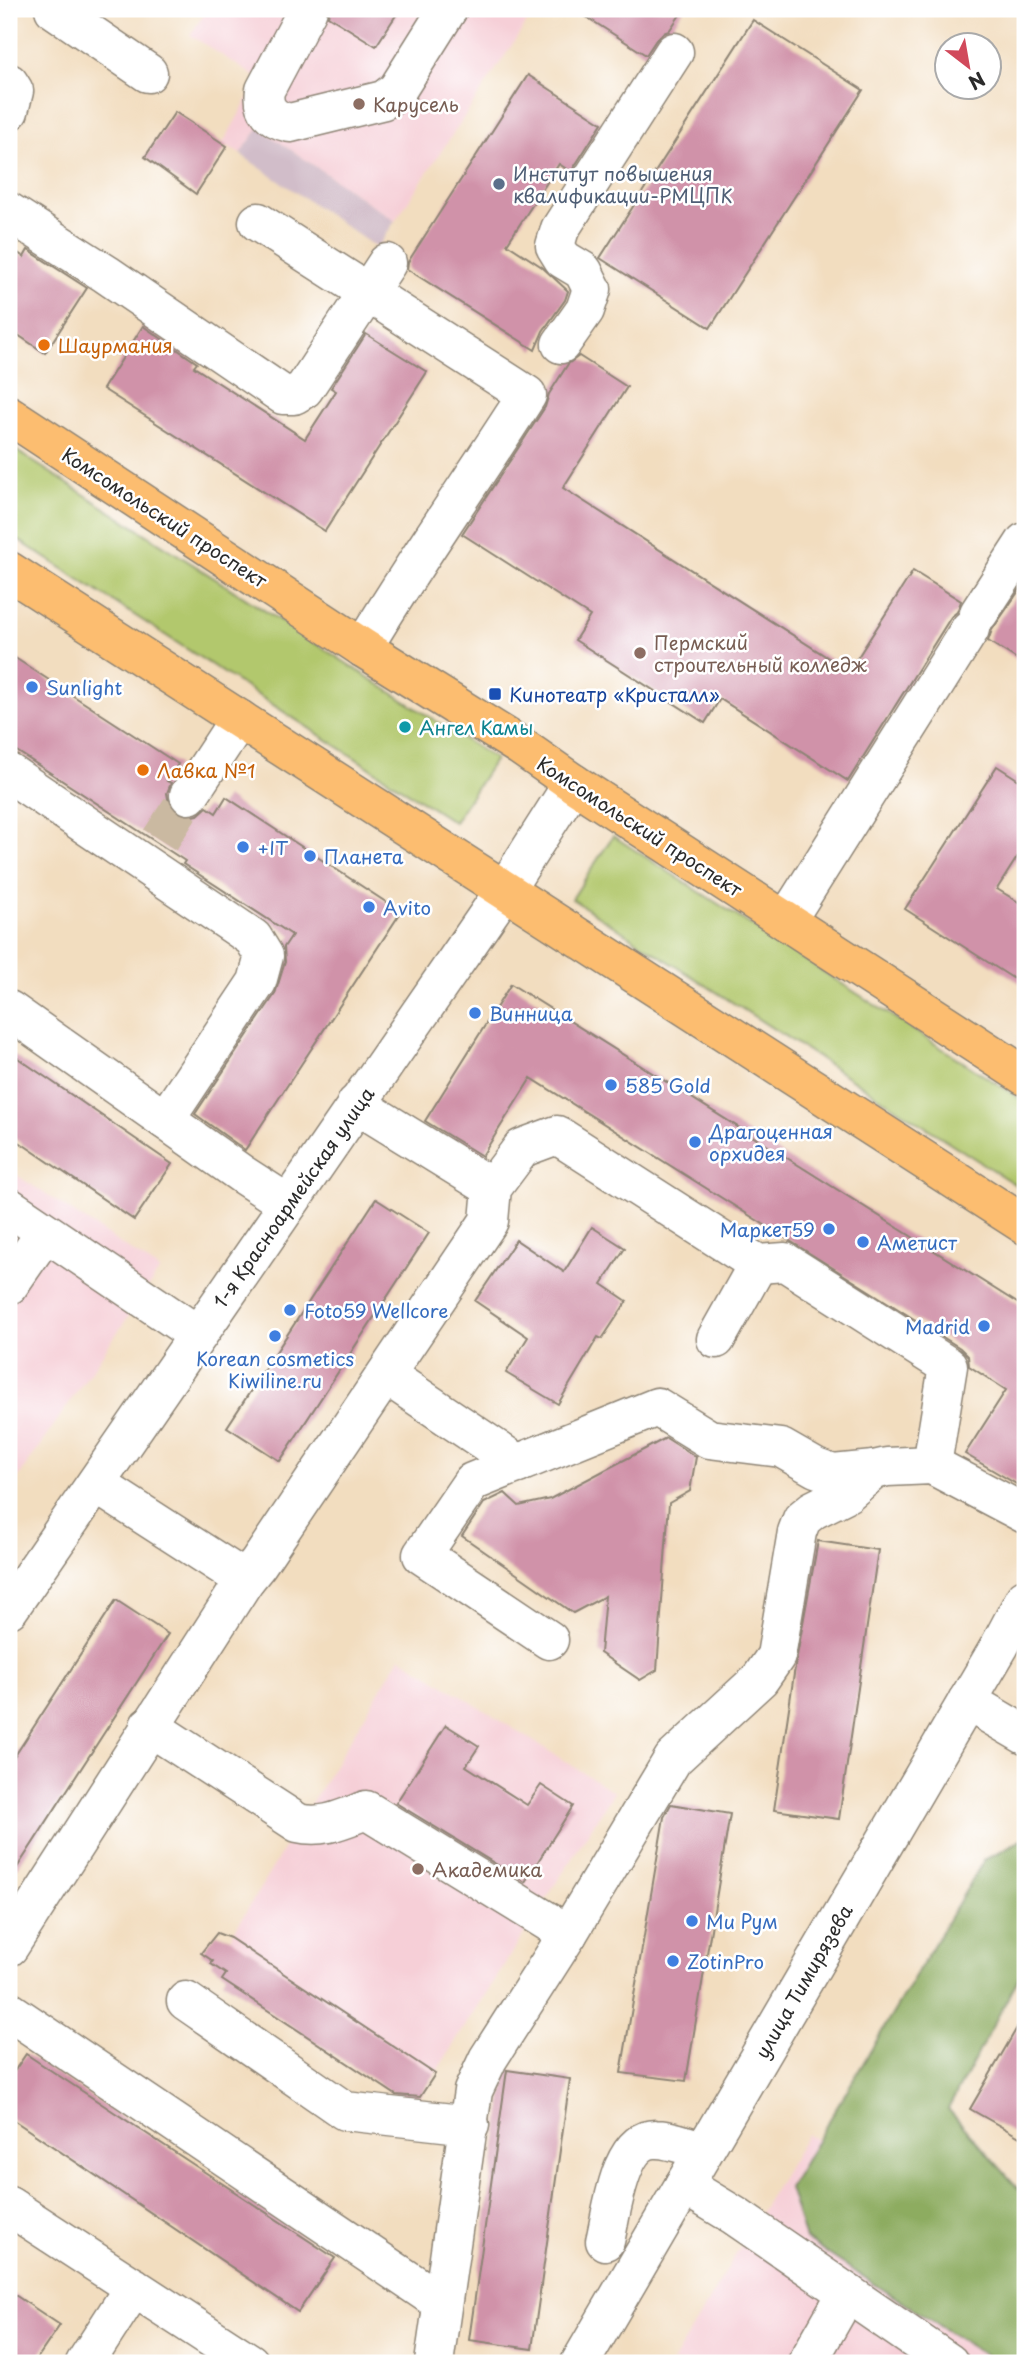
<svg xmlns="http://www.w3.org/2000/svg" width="1034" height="2372" viewBox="0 0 1034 2372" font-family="'Playpen Sans',sans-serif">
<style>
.built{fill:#f6cfd7}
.industrial{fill:#d1bdc9}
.green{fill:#b2c86d;stroke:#6e7a4c;stroke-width:2}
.forest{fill:#8dac60;stroke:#5c6c46;stroke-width:2}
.building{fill:#d092a9}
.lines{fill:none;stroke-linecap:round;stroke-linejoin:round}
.minor-tunnel{stroke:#cab9a1;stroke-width:38;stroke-dasharray:38 19;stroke-linecap:butt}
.minor-casing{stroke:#8e8475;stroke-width:41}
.major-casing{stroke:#8e8475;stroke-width:41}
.minor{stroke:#fff;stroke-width:38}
.major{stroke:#fcbd6f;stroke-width:38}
.education-dot{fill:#8d6e63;stroke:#fff;stroke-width:2.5}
.service-dot{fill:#5c6f8a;stroke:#fff;stroke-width:2.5}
.food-dot{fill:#e8710a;stroke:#fff;stroke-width:2.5}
.shop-dot{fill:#3f7fe0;stroke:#fff;stroke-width:2.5}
.transit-dot{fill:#1a4fb4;stroke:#fff;stroke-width:2.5}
.culture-dot{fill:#0f9aa8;stroke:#fff;stroke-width:2.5}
.labels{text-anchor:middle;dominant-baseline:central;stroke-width:5;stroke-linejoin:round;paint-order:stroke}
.education-label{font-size:19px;fill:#785e54;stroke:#fff;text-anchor:start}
.service-label{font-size:19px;fill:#4e5e75;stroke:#fff;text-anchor:start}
.food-label{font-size:19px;fill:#c56008;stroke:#fff;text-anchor:start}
.street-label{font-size:19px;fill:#2b2b2b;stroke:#fff}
.shop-label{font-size:19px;fill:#366cbe;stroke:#fff;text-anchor:start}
.transit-label{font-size:19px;fill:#164399;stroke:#fff;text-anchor:start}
.culture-label{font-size:19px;fill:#0d838f;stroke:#fff;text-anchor:start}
</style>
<rect width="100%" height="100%" fill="#fff"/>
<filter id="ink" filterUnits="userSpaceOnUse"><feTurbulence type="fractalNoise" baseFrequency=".0143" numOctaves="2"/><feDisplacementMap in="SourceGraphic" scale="14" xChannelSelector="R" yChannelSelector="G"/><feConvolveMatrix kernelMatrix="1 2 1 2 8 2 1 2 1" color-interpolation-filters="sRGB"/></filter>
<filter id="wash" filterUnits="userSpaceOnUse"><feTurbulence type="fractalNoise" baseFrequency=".00686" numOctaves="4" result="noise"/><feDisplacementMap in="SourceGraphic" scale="28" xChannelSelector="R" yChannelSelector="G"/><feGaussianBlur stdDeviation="1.57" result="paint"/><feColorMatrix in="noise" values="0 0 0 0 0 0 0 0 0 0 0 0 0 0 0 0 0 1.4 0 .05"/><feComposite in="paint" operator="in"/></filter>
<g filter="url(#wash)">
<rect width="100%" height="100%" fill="#f2ddbf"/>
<g class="built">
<path d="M 208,9 L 536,9 L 395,221 L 259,128 L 240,154 L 223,143 L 259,79 L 190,35 Z"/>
<path d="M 9,1170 L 160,1270 L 9,1491 Z"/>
<path d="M 400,1657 L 614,1792 L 435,2074 L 230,1938 Z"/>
<path d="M 807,2134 L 1025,2269 L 1025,2363 L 672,2363 Z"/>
</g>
<path class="industrial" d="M 259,128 L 395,221 L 377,248 L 240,154 Z"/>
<g class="green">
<path d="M 9,446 L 495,759 L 454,822 L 9,534 Z"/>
<path d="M 613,836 L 1025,1102 L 1025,1191 L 572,899 Z"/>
</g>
<path class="forest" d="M 1025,1838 L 1025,1966 L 948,2109 L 1025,2196 L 1025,2363 L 997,2363 L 805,2239 L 789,2188 L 984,1860 Z"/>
<g id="blocks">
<g class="building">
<path d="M 330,9 L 400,9 L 376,46 L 328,16 Z"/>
<path d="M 574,9 L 684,9 L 669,31 L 663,33 L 656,40 L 646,55 Z"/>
<path d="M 753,20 L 863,90 L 710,328 L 600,258 Z"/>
<path d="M 528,75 L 602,123 L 571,172 L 559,164 L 507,244 L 542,267 L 568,291 L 565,300 L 543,331 L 535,350 L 407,269 L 408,262 Z"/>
<path d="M 175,112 L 227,146 L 196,194 L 145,157 Z"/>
<path d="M 9,247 L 24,257 L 28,250 L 87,288 L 45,353 L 9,329 Z"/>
<path d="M 143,326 L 197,363 L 194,367 L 305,439 L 336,391 L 331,388 L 366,334 L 427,372 L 325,531 L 103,389 Z"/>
<path d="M 579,356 L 627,387 L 563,488 L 849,671 L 913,571 L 961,601 L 957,612 L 951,617 L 848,781 L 720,699 L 705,723 L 575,640 L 590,616 L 462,534 L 545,407 L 549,394 L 568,364 Z"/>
<path d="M 1025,582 L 1025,664 L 988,641 L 992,630 Z"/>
<path d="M 9,654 L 178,764 L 167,781 L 171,783 L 167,793 L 169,804 L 178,814 L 188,817 L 198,815 L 207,807 L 216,813 L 226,797 L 401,912 L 245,1150 L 195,1114 L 275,994 L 285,962 L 284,947 L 292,935 L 183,864 L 185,861 L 9,746 Z"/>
<path d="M 997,766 L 1025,784 L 1025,845 L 997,889 L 1025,906 L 1025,986 L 905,909 Z"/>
<path d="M 511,984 L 1025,1308 L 1025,1489 L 965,1454 L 1006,1390 L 969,1366 L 968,1356 L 960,1348 L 531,1078 L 482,1156 L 425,1121 Z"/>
<path d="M 9,1052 L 172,1164 L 134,1220 L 9,1135 Z"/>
<path d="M 376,1199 L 429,1233 L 280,1461 L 227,1427 Z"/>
<path d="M 592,1227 L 625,1248 L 602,1284 L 627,1301 L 602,1339 L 598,1337 L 558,1404 L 506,1373 L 528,1337 L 475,1301 L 516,1240 L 564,1272 Z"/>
<path d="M 666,1438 L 696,1457 L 690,1491 L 669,1503 L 657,1670 L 640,1680 L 600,1653 L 605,1596 L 573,1613 L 462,1536 L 484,1503 L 505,1493 L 519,1506 L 550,1499 Z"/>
<path d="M 818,1541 L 878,1550 L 839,1819 L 774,1810 L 795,1667 Z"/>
<path d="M 116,1600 L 168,1634 L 9,1880 L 9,1765 Z"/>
<path d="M 446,1725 L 479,1746 L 466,1766 L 527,1805 L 541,1785 L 573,1806 L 525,1882 L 396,1803 Z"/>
<path d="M 671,1804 L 730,1814 L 686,2081 L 621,2073 L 664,1817 Z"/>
<path d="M 217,1933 L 230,1938 L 435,2074 L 420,2097 L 396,2095 L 222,1980 L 226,1974 L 211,1964 L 213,1961 L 201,1953 Z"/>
<path d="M 1025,2014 L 1025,2140 L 970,2109 Z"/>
<path d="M 26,2054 L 335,2258 L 298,2312 L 9,2117 L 9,2079 Z"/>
<path d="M 507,2070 L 570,2079 L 532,2349 L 469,2340 Z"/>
<path d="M 9,2291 L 60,2325 L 34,2363 L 9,2363 Z"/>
</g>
</g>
</g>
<g filter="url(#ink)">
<use href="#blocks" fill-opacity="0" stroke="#8e8475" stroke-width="2"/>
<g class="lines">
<path class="minor-tunnel" d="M 160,840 L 189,795"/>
<defs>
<g id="minor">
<path d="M 54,9 L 148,73"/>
<path d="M 308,9 L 265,90 C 262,110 272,119 290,123 L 384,100 L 397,90 L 448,9"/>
<path d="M 9,83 L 14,91 L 9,111"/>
<path d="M 9,212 L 106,274 L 283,395 L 294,395 L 304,389 L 387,263"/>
<path d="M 258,222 L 527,395 C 473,480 414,562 363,648"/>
<path d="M 561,344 L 585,310 L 592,289 L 583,271 L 563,259 L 555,246 L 560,229 L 674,52"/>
<path d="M 979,613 L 1025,542"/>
<path d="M 9,773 L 253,938 L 264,956 L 257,982 L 165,1120"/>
<path d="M 189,795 L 239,719"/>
<path d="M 786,921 L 970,629"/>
<path d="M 9,1010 L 243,1175 L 288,1204"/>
<path d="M 356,1104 L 492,1188"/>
<path d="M 9,1207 L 198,1335"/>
<path d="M 9,1285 L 45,1233"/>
<path d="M 716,1339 L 758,1264"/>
<path d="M 386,1375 L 518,1464"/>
<path d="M 96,1484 L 245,1580"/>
<path d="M 9,1609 L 505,890 L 573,783"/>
<path d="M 549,1640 L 422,1555 L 472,1482 L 657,1407 L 709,1439 L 781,1448 L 816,1468 L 833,1474 L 874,1470"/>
<path d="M 967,1701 L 1025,1735"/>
<path d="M 149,1726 L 298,1823 C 323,1829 342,1819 366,1810 L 568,1934"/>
<path d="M 9,1947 L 245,1580 L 258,1564 L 489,1221 L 492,1188 L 522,1148 L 557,1135 L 758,1264 L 785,1262 L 948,1366 L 932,1465"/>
<path d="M 186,2001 L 345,2111 L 470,2125"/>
<path d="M 9,2011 L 442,2303"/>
<path d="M 684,2185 L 735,2216 L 949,2363"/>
<path d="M 9,2206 L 250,2363"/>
<path d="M 605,2241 C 612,2213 619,2138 656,2139 C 671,2139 689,2147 704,2150"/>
<path d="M 85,2363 L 134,2287"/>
<path d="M 434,2363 L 473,2091 L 488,2059 L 568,1934 L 673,1759 L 760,1679 L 776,1656 L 797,1532 L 802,1519 L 813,1510 L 847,1493 L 874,1470 L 887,1467 L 932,1465 L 1025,1514"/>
<path d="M 580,2363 L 999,1647 L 1025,1598"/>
<path d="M 807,2363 L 847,2293"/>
</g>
<g id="major">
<path d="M 9,415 L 363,648 L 520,746 L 573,783 L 1025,1076"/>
<path d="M 9,571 L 1025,1225"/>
</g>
</defs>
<use href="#minor" class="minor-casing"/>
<use href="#major" class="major-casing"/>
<use href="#minor" class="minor"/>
<use href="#major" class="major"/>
</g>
</g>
<g class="education-dot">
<circle cx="359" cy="104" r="7"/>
<circle cx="640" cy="653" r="7"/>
<circle cx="418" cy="1869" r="7"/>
</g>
<circle class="service-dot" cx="499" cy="184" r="7"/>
<g class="food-dot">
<circle cx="44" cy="345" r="7"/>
<circle cx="143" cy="770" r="7"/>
</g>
<g class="shop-dot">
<circle cx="32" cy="687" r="7"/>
<circle cx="243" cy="847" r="7"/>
<circle cx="310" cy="856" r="7"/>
<circle cx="369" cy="907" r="7"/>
<circle cx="475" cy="1013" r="7"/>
<circle cx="611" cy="1085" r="7"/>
<circle cx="695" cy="1142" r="7"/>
<circle cx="829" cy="1229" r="7"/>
<circle cx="863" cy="1242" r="7"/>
<circle cx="290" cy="1310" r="7"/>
<circle cx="984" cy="1326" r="7"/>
<circle cx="275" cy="1336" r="7"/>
<circle cx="692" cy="1921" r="7"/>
<circle cx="673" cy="1961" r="7"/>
</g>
<rect class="transit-dot" x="488" y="687" width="14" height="14" rx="3.5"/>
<circle class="culture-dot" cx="405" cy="727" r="7"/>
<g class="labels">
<g class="education-label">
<text x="373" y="104">Карусель</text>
<text x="654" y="642">Пермский<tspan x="654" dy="22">строительный колледж</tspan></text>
<text x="432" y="1869">Академика</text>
</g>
<g class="service-label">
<text x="513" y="173">Институт повышения<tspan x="513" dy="22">квалификации-РМЦПК</tspan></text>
</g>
<g class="food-label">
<text x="58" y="345">Шаурмания</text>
<text x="157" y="770">Лавка №1</text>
</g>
<g class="street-label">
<text transform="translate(165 517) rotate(33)">Комсомольский проспект</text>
<text transform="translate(640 826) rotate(33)">Комсомольский проспект</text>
<text transform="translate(293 1197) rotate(-55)">1-я Красноармейская улица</text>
<text transform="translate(803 1981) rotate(-60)">улица Тимирязева</text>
</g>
<g class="shop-label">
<text x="46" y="687">Sunlight</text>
<text x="257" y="847">+IT</text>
<text x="324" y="856">Планета</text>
<text x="383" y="907">Avito</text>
<text x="489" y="1013">Винница</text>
<text x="625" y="1085">585 Gold</text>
<text x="709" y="1131">Драгоценная<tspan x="709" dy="22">орхидея</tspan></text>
<text x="815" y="1229" text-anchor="end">Маркет59</text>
<text x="877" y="1242">Аметист</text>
<text x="304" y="1310">Foto59 Wellcore</text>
<text x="970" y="1326" text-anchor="end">Madrid</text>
<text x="275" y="1358" text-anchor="middle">Korean cosmetics<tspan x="275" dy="22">Kiwiline.ru</tspan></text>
<text x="706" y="1921">Ми Рум</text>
<text x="687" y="1961">ZotinPro</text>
</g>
<g class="transit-label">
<text x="509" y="694">Кинотеатр «Кристалл»</text>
</g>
<g class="culture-label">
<text x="419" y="727">Ангел Камы</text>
</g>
</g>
<rect width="1034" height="2372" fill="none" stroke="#fff" stroke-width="35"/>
<g transform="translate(968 66) rotate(149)"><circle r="33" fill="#ffffff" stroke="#aaaaaa" stroke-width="2"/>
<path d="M0-5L12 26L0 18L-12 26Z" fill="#d1495b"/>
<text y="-10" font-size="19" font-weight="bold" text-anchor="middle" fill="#2b2b2b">N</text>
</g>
</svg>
